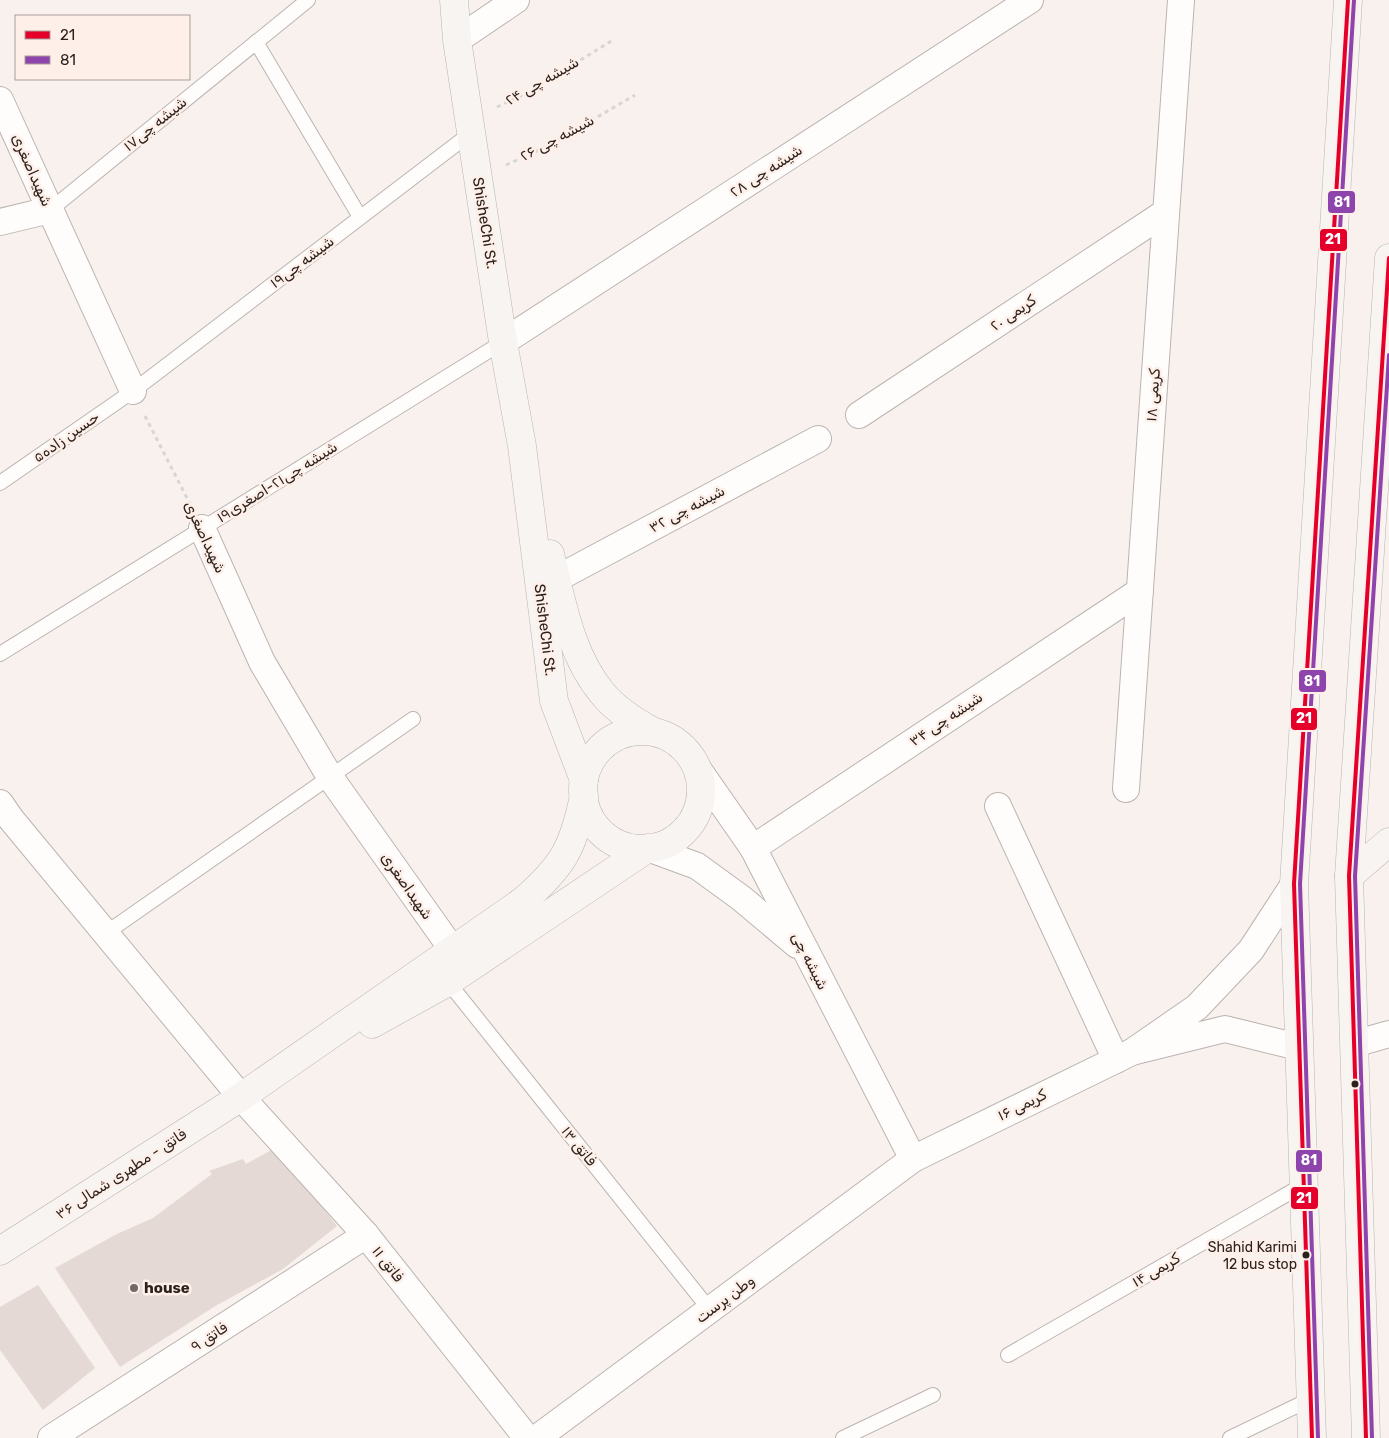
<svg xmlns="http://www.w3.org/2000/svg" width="1389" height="1438" viewBox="0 0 1389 1438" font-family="Rubik,Vazirmatn,sans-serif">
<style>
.building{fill:#e4d9d4}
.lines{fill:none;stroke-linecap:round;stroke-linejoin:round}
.lane-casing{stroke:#bcb4b0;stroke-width:16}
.street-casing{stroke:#bcb4b0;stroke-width:28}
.secondary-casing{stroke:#bcb4b0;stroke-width:29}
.path{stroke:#d8d5d4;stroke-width:3;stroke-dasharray:4 4;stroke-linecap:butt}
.lane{stroke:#fefdfc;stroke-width:14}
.street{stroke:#fefdfc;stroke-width:26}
.secondary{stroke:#f7f4f2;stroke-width:28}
.bus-1-casing{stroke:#feefe9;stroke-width:8}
.bus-2-casing{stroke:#feefe9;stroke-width:8}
.bus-1{stroke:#e4002b;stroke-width:4}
.bus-2{stroke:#8e44ad;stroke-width:4}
.bus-dot{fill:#2b221e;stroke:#feefe9;stroke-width:2}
.poi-dot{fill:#736a67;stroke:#feefe9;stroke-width:2}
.labels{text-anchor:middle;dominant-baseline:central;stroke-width:5;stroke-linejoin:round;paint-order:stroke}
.bus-label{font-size:14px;fill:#2b221e;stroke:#feefe9;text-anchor:end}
.street-label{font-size:15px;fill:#2b221e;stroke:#feefe9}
.poi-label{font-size:15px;font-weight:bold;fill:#2b221e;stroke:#feefe9;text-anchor:start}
.line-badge{stroke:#feefe9;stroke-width:2}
.badge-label{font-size:14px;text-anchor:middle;font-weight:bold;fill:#fff}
</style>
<rect width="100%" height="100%" fill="#f9f1ee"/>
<g class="building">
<path d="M 275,1148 L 337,1226 L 283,1269 L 217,1305 L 120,1367 L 55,1268 L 117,1234 L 153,1218 L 212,1174 L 209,1171 L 243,1159 L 246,1164 Z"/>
<path d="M 38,1285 L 95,1368 L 43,1410 L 0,1350 L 0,1307 Z"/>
</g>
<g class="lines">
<defs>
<g id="lane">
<path d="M 256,42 L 360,217"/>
<path d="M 50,210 L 308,0"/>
<path d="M 0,483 L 133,391 L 471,133"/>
<path d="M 0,654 L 503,342"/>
<path d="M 106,933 L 413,719"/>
<path d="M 448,982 L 710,1310"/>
<path d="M 1008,1355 L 1303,1185"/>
<path d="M 843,1438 L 933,1395"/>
<path d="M 1230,1438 L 1311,1399"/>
</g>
<g id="street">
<path d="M 457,40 L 516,0"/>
<path d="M 0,100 L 133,391"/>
<path d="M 0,222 L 50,210"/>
<path d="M 503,342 L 1030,0"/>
<path d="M 859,415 L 1166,212"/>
<path d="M 202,528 L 262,662 L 330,777 L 452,949"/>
<path d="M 556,579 L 818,439"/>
<path d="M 698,769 L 753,848 L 913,1159"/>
<path d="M 1126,789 L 1181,0"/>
<path d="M 0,803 L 11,819 L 241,1097 L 366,1235 L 527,1438"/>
<path d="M 998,806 L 1116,1060"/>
<path d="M 648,848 L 697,866 L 741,898 L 797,945"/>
<path d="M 753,848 L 1140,591"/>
<path d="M 1294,884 L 1251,950 L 1197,1007 L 1132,1052 L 1225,1029 L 1298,1047"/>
<path d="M 1354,1044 L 1389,1034"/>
<path d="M 51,1438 L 366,1235"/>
<path d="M 537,1438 L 913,1159 L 1132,1052"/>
</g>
<g id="secondary">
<path d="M 454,0 L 457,40 L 503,342 L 522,446 L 554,701 L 584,780"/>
<path d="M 550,554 C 562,602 570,655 603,694 C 616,710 634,721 652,731"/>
<circle cx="642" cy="790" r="59"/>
<path d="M 1349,876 L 1389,842"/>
<path d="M 372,1024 L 448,982 L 648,848"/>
<path d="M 0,1251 L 241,1097 L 523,901 C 563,866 573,849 584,796"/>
<path d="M 1312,1438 L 1294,884 L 1348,0"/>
<path d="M 1366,1438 L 1349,876 L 1389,258"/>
</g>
</defs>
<use href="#lane" class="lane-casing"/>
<use href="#street" class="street-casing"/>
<use href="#secondary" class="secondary-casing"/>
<g class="path">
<path d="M 497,107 L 530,91 L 613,40"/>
<path d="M 506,165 L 546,147 L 635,95"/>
<path d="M 145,416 L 190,504"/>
</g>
<use href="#lane" class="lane"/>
<use href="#street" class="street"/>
<use href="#secondary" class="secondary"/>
<defs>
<g id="bus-1">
<path d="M 1312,1438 L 1294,884 L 1348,0"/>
<path d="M 1366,1438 L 1349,876 L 1389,258"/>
</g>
<g id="bus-2">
<path d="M 1318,1438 L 1300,884 L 1354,0"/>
<path d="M 1372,1438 L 1355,876 L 1389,355"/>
</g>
</defs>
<use href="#bus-1" class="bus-1-casing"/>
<use href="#bus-2" class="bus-2-casing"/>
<use href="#bus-1" class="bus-1"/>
<use href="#bus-2" class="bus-2"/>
</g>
<g class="bus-dot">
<circle cx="1355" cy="1084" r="4.5"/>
<circle cx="1306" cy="1255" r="4.5"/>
</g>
<circle class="poi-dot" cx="134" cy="1288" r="5"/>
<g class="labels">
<g class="bus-label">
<text x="1297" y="1247">Shahid Karimi<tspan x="1297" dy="17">12 bus stop</tspan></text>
</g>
<g class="street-label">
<text transform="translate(542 81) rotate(-30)">شیشه چی ۲۴</text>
<text transform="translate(155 124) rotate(-39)">شیشه چی۱۷</text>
<text transform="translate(557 138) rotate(-28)">شیشه چی ۲۶</text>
<text transform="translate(32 170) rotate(66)">شهیداصغری</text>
<text transform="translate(766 171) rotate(-33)">شیشه چی ۲۸</text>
<text transform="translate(485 223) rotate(81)">ShisheChi St.</text>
<text transform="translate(302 262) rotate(-37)">شیشه چی۱۹</text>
<text transform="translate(1013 313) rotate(-34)">کریمی ۲۰</text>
<text transform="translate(1153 395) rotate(-86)">کریمی ۱۸</text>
<text transform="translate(66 437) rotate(-35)">حسین زاده۵</text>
<text transform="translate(277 482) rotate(-32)">شیشه چی۲۱-اصغری۱۹</text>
<text transform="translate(687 509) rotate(-28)">شیشه چی ۳۲</text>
<text transform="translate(205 537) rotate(65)">شهیداصغری</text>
<text transform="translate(545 630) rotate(83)">ShisheChi St.</text>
<text transform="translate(946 719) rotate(-34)">شیشه چی ۳۴</text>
<text transform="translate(407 886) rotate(55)">شهیداصغری</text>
<text transform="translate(810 961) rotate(63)">شیشه چی</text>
<text transform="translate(1022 1105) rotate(-26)">کریمی ۱۶</text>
<text transform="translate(579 1146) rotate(51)">فاتق ۱۳</text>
<text transform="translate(121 1174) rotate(-33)">فاتق - مطهری شمالی ۳۶</text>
<text transform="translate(388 1264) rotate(52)">فاتق ۱۱</text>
<text transform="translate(1156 1270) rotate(-30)">کریمی ۱۴</text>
<text transform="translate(725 1299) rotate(-37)">وطن پرست</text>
<text transform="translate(209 1337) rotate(-33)">فاتق ۹</text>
</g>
<g class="poi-label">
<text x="144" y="1288">house</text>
</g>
</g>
<g class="line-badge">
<rect x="1327" y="190" width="29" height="24" rx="5" fill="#8e44ad"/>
<rect x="1319" y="228" width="29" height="24" rx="5" fill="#e4002b"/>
<rect x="1298" y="669" width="29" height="24" rx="5" fill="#8e44ad"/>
<rect x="1290" y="707" width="28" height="24" rx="5" fill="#e4002b"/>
<rect x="1295" y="1149" width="28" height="24" rx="5" fill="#8e44ad"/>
<rect x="1290" y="1186" width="29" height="24" rx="5" fill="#e4002b"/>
</g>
<g class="badge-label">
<text x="1342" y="207">81</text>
<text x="1333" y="244">21</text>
<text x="1312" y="686">81</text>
<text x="1304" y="723">21</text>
<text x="1309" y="1165">81</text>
<text x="1304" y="1203">21</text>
</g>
<rect x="15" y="15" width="175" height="65" fill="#feefe9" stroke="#aa9d98"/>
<rect x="25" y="31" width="25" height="8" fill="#e4002b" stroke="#aa9d98"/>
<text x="60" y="40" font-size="15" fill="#2b221e">21</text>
<rect x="25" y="56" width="25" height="8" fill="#8e44ad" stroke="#aa9d98"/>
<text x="60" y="65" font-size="15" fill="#2b221e">81</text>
</svg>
